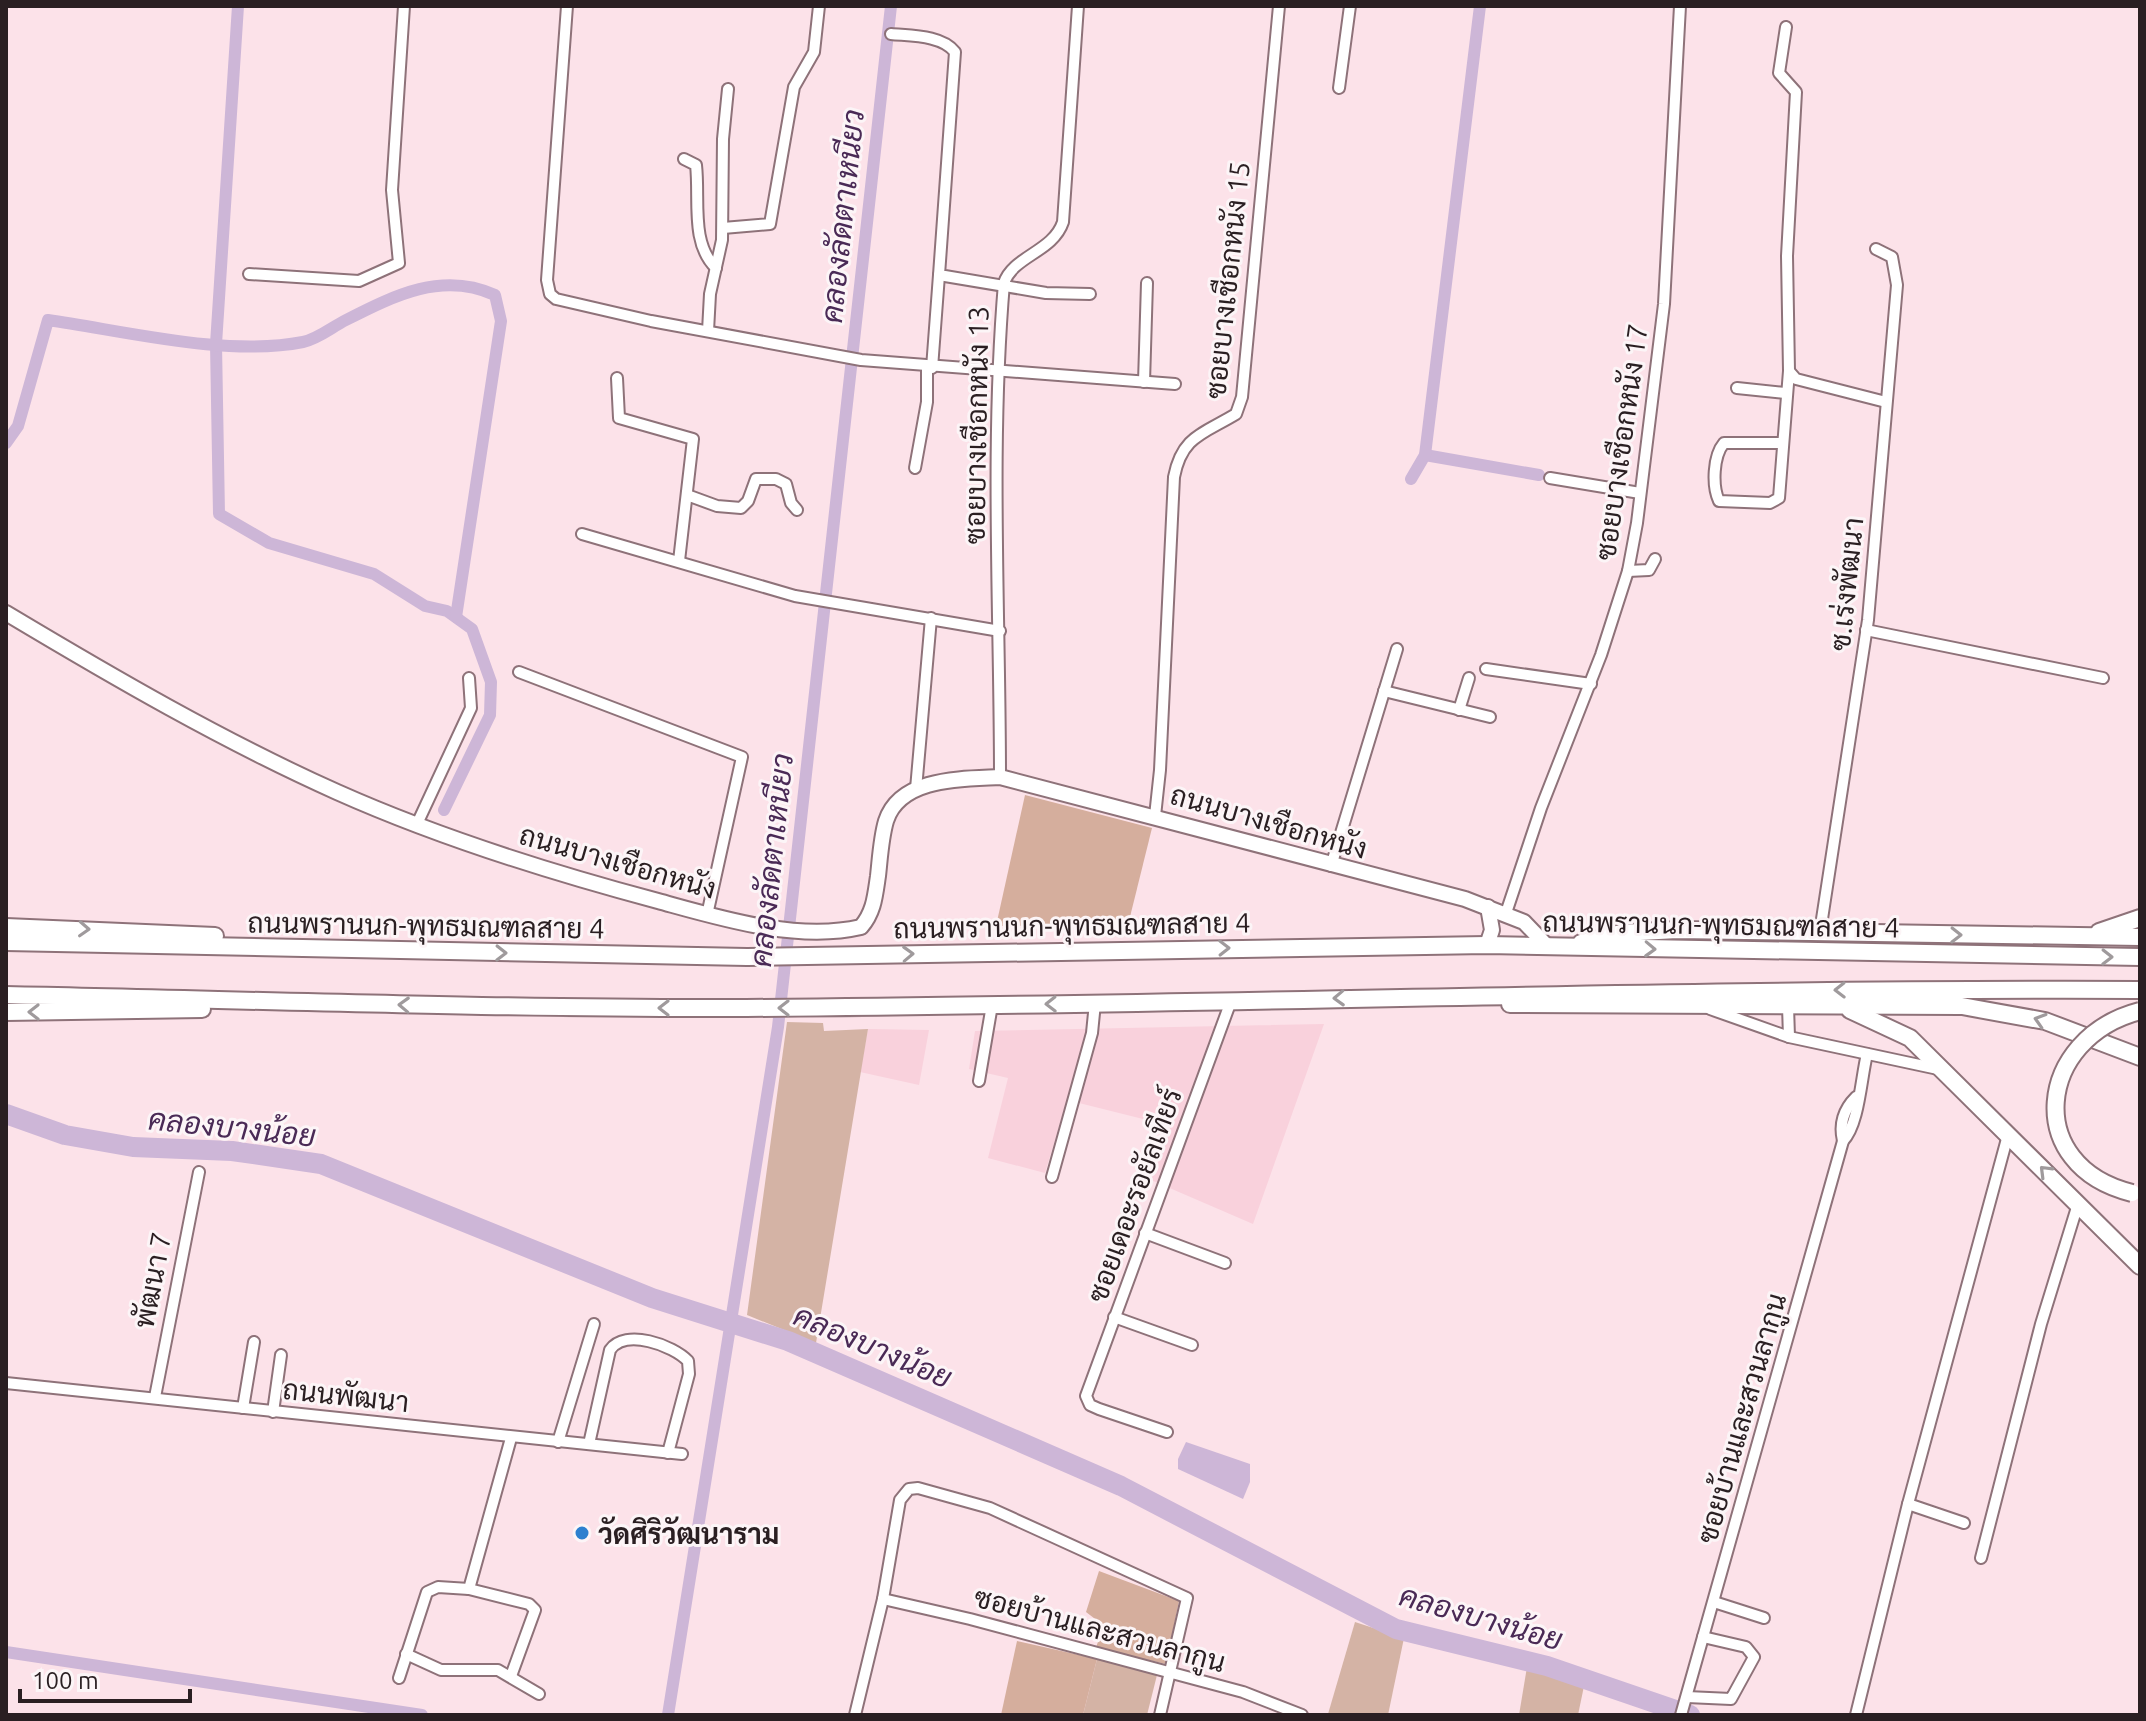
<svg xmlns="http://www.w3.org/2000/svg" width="2146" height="1721" viewBox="0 0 2146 1721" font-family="Ubuntu,Sarabun,sans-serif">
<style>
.built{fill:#f9d1dc}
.green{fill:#d4b3a5}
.forest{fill:#d5ae9d}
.water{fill:#cdb6d7}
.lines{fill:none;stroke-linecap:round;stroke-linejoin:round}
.canal{stroke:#cdb6d7;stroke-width:12}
.river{stroke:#cdb6d7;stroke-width:20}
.street-casing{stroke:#8e7279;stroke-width:14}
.secondary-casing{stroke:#8e7279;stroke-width:18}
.primary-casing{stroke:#8e7279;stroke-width:20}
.street{stroke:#fff;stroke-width:10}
.secondary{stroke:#fff;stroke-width:14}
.primary{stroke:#fff;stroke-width:16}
.primary-bridge-casing{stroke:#8e7279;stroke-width:20;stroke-linecap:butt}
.primary-bridge{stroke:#fff;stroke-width:16}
.oneway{stroke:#9f9a9c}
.poi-dot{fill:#2d80cf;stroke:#fcf5f7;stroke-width:3}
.labels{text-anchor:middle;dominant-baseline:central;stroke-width:6;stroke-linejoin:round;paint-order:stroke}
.street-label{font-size:28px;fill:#2a1f22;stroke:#fcf5f7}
.poi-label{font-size:28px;font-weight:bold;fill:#2a1f22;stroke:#fcf5f7;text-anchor:start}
.water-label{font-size:30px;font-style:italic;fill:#4a2a56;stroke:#fcf5f7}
</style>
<rect width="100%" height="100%" fill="#fce2e9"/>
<g class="built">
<path d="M 1324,1024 L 1253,1224 L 1151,1180 L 1171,1126 L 1067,1100 L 1045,1173 L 988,1158 L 1008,1078 L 969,1069 L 975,1031 Z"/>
<path d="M 868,1029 L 929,1030 L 919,1085 L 860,1072 Z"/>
</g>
<g class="green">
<path d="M 787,1022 L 823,1023 L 824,1031 L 868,1029 L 816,1343 L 747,1315 Z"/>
<path d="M 1355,1622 L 1404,1638 L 1388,1715 L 1328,1714 Z"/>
<path d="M 1097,1659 L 1157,1675 L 1147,1715 L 1083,1715 Z"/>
<path d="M 1527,1667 L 1584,1686 L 1578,1715 L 1519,1715 Z"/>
</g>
<g class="forest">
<path d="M 1025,795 L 1152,828 L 1128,925 L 996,926 Z"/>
<path d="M 1099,1571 L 1179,1601 L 1166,1664 L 1096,1648 L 1103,1625 L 1086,1612 Z"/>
<path d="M 1017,1641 L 1097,1659 L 1083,1715 L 1001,1715 Z"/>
</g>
<path class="water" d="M 1186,1442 L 1250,1464 L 1250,1482 L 1243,1499 L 1178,1469 L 1178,1459 Z"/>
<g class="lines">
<g class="canal">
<path d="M 238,6 L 216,344 L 219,514 L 269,543 L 374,574 L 425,606 L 447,611 L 472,629 L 491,682 L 490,715 L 444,810"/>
<path d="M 6,443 L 18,426 L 48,320 C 125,331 227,357 303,342 C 318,339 332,327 346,320 C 395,295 443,271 495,295 L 501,321 L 456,617"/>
<path d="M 1425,455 L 1539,475"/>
<path d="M 1411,479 L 1425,455 L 1480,6"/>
<path d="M 6,1652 L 422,1715"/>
<path d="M 668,1715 L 778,1027 L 891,6"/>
</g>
<path class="river" d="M 6,1114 L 65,1135 L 133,1147 L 232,1151 L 321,1164 L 652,1298 L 788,1341 L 1121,1486 L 1396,1629 L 1547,1666 L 1690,1715"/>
<defs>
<g id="street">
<path d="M 567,6 L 547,280 L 550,294 L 556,299 L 651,321 L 861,360 L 1175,384"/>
<path d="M 1786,27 L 1779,73 L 1796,92 L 1787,256 L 1789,371 L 1796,379 L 1886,402"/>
<path d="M 891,34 C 911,36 942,35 955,52 L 939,275 L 1046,293 L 1090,294"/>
<path d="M 1339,88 L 1350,6"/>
<path d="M 684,159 L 696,165 C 700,199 690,243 716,268"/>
<path d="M 723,228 L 770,224 L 794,87 L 814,52 L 819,6"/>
<path d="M 249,274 L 359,281 L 399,263 L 392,190 L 404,6"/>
<path d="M 708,331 L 710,294 L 722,240 L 723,139 L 728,89"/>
<path d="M 932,368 L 939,275"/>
<path d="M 617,378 L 619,418 L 693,439 L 679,561"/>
<path d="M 1144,382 L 1147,283"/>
<path d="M 1737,388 L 1785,393"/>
<path d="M 1782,443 L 1724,443 C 1713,456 1712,486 1719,501 L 1770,503 L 1779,498 L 1789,371"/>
<path d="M 915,468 L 927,402 L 927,367"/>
<path d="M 1550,478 L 1640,493"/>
<path d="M 687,495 L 717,506 L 741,508 L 748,501 L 756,479 L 776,479 L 786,484 L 791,503 L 797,510"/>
<path d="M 582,534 L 795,596 L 1000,631"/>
<path d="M 1628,571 L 1649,570 L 1655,559"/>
<path d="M 1866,630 L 2103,678"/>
<path d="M 1486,669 L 1591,684"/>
<path d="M 519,672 L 742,757 L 707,915"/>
<path d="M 1384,691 L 1490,717"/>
<path d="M 1459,710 L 1469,678"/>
<path d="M 1000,777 C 1000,612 990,448 1004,283 C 1013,256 1053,252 1063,222 L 1078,6"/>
<path d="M 916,789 L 931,618"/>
<path d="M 1155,816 L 1160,770 L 1174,477 C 1182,436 1203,434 1236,414 L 1242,397 L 1279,6"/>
<path d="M 417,824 L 471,708 L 469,678"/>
<path d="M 1331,866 L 1397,649"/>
<path d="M 1506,913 L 1541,808 L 1601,655 L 1628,571 L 1637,523 L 1664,304 L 1680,6"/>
<path d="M 1820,932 L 1868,620 L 1897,285 L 1892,257 L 1876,249"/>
<path d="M 1788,1006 L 1789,1037"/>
<path d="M 1710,1009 L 1789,1037 L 1938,1069"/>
<path d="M 979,1081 L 992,1005"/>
<path d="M 1843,1141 C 1839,1124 1844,1109 1856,1097"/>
<path d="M 1052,1177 L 1092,1033 L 1095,1003"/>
<path d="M 1145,1233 L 1225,1263"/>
<path d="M 1114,1317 L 1192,1345"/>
<path d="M 6,1383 L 682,1454"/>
<path d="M 155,1397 L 199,1172"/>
<path d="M 243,1408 L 254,1342"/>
<path d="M 273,1412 L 281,1355"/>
<path d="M 1167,1432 L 1099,1409 L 1090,1405 L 1086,1396 L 1231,1001"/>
<path d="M 558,1442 L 594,1324"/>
<path d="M 589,1444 L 610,1350 C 625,1328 673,1345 688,1361 L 689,1374 L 668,1453"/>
<path d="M 1908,1504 L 1964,1523"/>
<path d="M 1981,1558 L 2041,1324 L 2078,1204"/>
<path d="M 469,1589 L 529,1604 L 535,1610 L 511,1676"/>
<path d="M 883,1599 L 970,1619 L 1243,1692 L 1302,1715"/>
<path d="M 1714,1602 L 1764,1618"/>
<path d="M 406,1654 L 441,1670 L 498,1670 L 539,1694"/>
<path d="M 399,1678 L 427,1592 L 438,1587 L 469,1589 L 511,1438"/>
<path d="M 1687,1697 L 1731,1699 L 1754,1657 L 1746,1647 L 1703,1637"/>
<path d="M 855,1715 L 883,1599 L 900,1500 L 909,1489 L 918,1488 L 990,1508 L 1187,1598 L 1160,1715"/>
<path d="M 1681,1715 L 1843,1141 C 1859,1125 1861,1078 1867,1054"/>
<path d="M 1856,1715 L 1908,1504 L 2008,1135"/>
</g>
<g id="secondary">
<path d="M 6,613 C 113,677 223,741 337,792 C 440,838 549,872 658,901 C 720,918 797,942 861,927 C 874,912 875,896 878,876 C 880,858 881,838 886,821 C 900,777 963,779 1000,777 L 1465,899 L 1524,922 L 1547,946"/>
<path d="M 1487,945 L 1492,930 L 1488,907"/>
</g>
<g id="primary">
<path d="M 6,927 L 215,936"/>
<path d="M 2099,932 L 2140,918"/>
<path d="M 6,942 L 747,957 L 1487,945 L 2140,957"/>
<path d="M 1581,943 L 1621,933 L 1677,930 L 2140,937"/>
<path d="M 6,995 C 253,1000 499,1009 746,1008 C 1211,1005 1675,988 2140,990"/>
<path d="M 1510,1004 L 1962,1006 L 2045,1021 L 2140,1057"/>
<path d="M 1850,1010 L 1910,1038 L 2140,1266"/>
<path d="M 6,1012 L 202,1009"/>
</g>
</defs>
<use href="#street" class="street-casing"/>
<use href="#secondary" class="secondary-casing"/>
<use href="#primary" class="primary-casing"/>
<use href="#street" class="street"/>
<use href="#secondary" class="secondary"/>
<use href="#primary" class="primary"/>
<defs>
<path id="primary-bridge" d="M 2132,1193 C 2022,1166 2036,1038 2140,1011"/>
</defs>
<use href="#primary-bridge" class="primary-bridge-casing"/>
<use href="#primary-bridge" class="primary-bridge"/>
</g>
<defs><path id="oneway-chevron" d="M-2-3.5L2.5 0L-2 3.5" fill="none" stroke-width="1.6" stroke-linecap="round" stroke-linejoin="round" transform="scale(2)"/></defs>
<g class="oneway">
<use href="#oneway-chevron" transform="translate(84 929) rotate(3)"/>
<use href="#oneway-chevron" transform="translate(1956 935) rotate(1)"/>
<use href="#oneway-chevron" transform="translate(1224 948) rotate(-1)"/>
<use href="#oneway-chevron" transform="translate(1650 949) rotate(2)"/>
<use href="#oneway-chevron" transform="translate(501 953) rotate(1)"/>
<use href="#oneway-chevron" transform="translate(908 954) rotate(-2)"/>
<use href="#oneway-chevron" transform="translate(2107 957) rotate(1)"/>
<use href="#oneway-chevron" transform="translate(1840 990) rotate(179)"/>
<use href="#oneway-chevron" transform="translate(1339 998) rotate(178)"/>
<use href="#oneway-chevron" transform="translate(1051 1004) rotate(179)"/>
<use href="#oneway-chevron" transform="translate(404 1005) rotate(-178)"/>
<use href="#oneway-chevron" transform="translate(664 1008) rotate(180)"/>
<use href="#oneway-chevron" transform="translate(784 1008) rotate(180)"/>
<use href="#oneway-chevron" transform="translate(34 1012) rotate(-180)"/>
<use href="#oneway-chevron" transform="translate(2040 1020) rotate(-163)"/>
<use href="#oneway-chevron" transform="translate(2045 1171) rotate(-135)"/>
</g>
<circle class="poi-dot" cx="582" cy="1533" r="8"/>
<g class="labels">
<g class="street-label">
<text transform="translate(1227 280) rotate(-84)">ซอยบางเชือกหนัง 15</text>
<text transform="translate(976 425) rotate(-89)">ซอยบางเชือกหนัง 13</text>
<text transform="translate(1621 442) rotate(-82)">ซอยบางเชือกหนัง 17</text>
<text transform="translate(1846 584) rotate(-84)">ซ.เร่งพัฒนา</text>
<text transform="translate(1269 821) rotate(16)">ถนนบางเชือกหนัง</text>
<text transform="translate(618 861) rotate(16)">ถนนบางเชือกหนัง</text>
<text transform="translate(1721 924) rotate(1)">ถนนพรานนก-พุทธมณฑลสาย 4</text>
<text transform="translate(426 925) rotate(1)">ถนนพรานนก-พุทธมณฑลสาย 4</text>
<text transform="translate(1072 925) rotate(-1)">ถนนพรานนก-พุทธมณฑลสาย 4</text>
<text transform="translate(1134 1195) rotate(-70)">ซอยเดอะรอยัลเทียร์</text>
<text transform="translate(152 1280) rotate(-79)">พัฒนา 7</text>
<text transform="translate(346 1395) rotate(6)">ถนนพัฒนา</text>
<text transform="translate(1741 1418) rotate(-74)">ซอยบ้านและสวนลากูน</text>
<text transform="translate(1100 1629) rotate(15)">ซอยบ้านและสวนลากูน</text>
</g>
<g class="poi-label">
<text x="598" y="1533">วัดศิริวัฒนาราม</text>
</g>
<g class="water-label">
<text transform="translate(842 216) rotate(-84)">คลองลัดตาเหนียว</text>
<text transform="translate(771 860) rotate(-84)">คลองลัดตาเหนียว</text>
<text transform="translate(232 1127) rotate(6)">คลองบางน้อย</text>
<text transform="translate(873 1346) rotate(23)">คลองบางน้อย</text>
<text transform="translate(1481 1617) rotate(16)">คลองบางน้อย</text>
</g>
</g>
<rect width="2146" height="1721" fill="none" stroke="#2a1f22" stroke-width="16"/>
<path d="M20 1689v12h170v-12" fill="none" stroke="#2a1f22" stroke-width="4"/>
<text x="32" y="1689" font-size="24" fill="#2a1f22" stroke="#fcf5f7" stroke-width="6" paint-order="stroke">100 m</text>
</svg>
